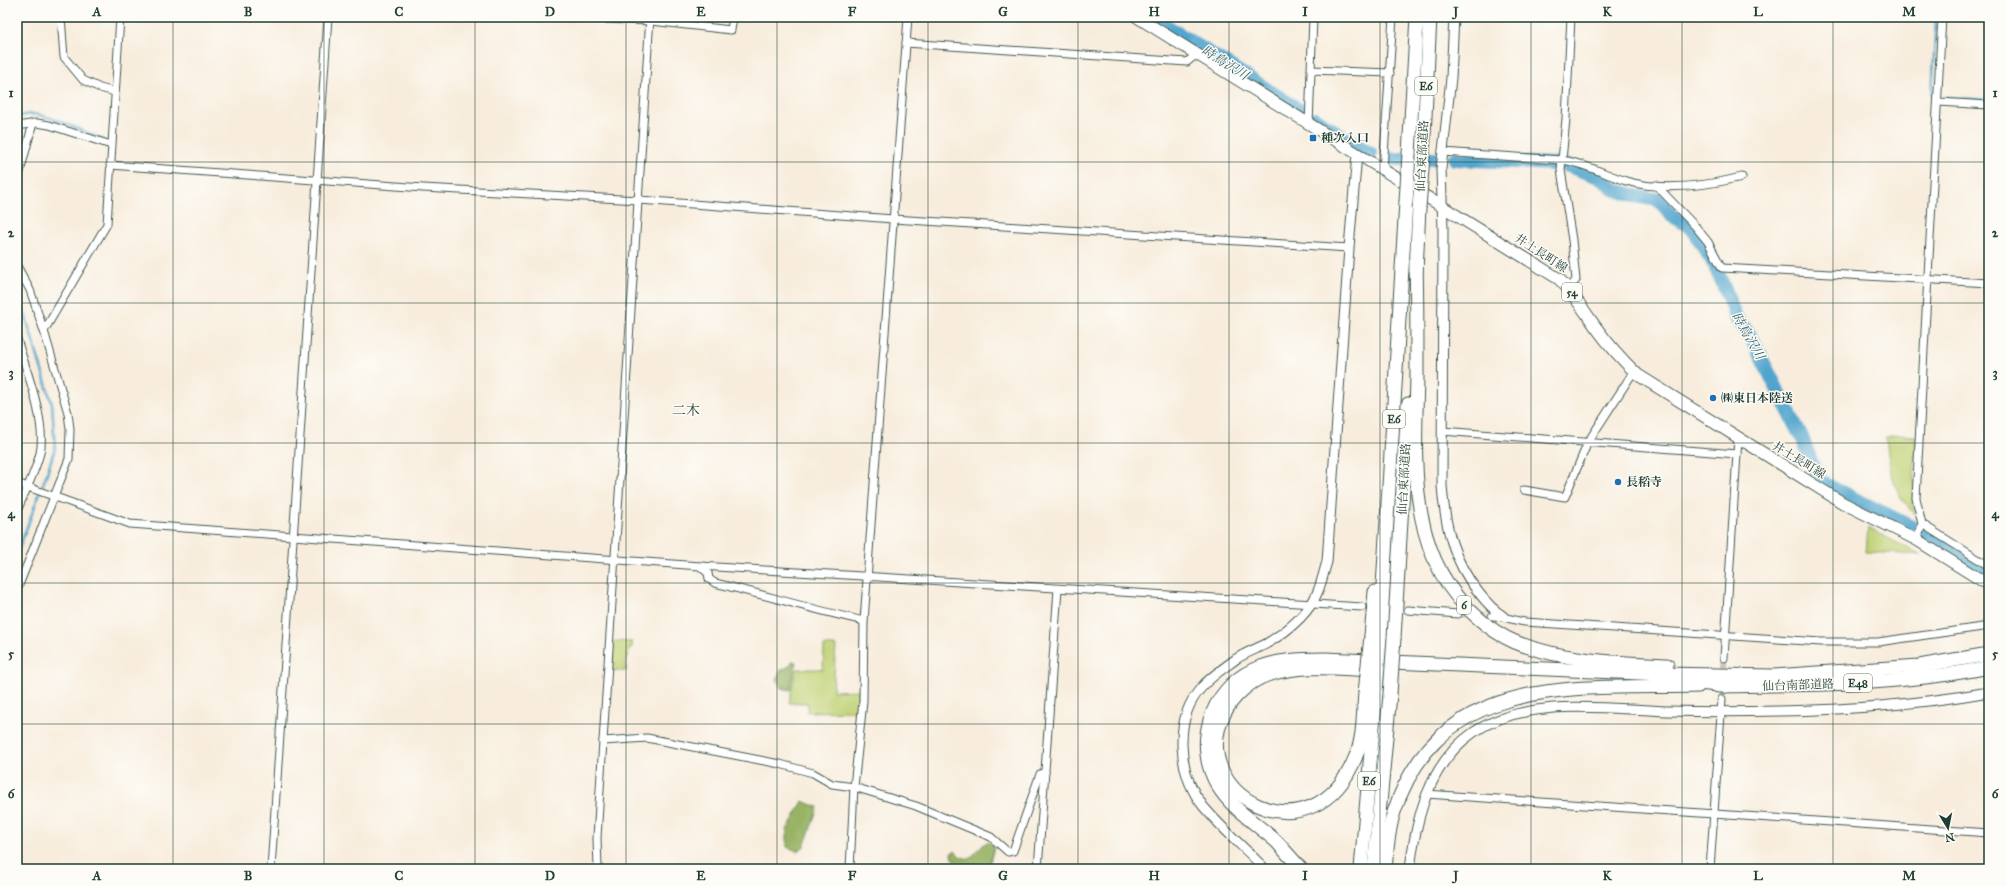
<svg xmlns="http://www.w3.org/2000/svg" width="2006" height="886" viewBox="0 0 2006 886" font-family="'IM FELL Great Primer','Noto Serif JP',serif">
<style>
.green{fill:#c0d174;stroke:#708754}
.forest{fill:#98b366;stroke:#5c784d}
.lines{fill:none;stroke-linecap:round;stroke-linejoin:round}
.stream{stroke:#51a5cd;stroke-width:2.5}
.river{stroke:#51a5cd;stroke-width:14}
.minor-tunnel{stroke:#cdcabb;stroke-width:7;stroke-dasharray:7 3.5;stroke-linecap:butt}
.minor-casing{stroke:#40574d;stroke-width:9}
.tertiary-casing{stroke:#40574d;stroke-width:11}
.primary-casing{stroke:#40574d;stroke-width:13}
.motorway-casing{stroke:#40574d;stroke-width:15}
.minor{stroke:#fff;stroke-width:7}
.tertiary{stroke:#fff;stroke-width:9}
.primary{stroke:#fff;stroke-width:11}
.motorway{stroke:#fff;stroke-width:13}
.motorway-bridge-casing{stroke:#40574d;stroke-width:15;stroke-linecap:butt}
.motorway-bridge{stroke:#fff;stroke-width:13}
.grid{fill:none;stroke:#1f3d34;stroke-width:1;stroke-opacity:0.55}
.poi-dot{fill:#1f6fb2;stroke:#fdfcf7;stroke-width:1.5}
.labels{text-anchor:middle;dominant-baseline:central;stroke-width:3;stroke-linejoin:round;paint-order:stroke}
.shield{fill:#fdfcf7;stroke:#62766e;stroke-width:1}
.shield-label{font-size:11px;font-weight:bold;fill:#1f3d34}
.poi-label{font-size:12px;font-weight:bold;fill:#1f3d34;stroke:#fdfcf7;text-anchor:start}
.street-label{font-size:12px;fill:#1f3d34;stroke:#fdfcf7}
.water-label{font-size:13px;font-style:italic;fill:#30616a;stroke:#fdfcf7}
.quarter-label{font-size:14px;fill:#1f3d34;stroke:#fdfcf7}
.neatline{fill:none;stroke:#1f3d34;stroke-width:1.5}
.grid-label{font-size:13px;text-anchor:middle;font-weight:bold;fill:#1f3d34}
</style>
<rect width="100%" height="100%" fill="#fdfcf7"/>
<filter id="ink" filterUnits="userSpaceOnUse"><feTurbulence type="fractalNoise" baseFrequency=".025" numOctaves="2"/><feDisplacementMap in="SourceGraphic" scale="8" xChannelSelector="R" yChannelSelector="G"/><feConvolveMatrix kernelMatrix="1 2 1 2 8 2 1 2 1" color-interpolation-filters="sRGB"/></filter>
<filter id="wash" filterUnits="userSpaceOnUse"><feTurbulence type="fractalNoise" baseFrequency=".012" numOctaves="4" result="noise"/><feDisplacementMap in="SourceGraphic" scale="16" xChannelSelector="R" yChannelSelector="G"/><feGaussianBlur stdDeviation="0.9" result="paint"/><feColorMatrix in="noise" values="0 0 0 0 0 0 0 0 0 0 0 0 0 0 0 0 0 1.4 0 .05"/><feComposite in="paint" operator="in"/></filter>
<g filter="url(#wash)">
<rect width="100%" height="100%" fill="#f8eddd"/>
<g class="green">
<path d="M 1897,435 L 1916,436 L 1913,504 L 1914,514 C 1891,489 1890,470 1886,437 Z"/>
<path d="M 1868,528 L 1921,555 L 1866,552 Z"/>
<path d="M 614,641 L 632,642 L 632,648 L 629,649 L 628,657 L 627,657 L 626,671 L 612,670 Z"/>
<path d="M 824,646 L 836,646 L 833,691 L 859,690 L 859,711 L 807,712 L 808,703 L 789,703 L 796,669 L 823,669 Z"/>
</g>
<g class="forest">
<path d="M 792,661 L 796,662 L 790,690 L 781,688 L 777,680 L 780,671 L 791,665 Z"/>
<path d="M 803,801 L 818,807 L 804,847 L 797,851 L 787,847 L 787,830 Z"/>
<path d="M 987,842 L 992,843 L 994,848 L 988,869 L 971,869 L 971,865 L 954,861 L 951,853 L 955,851 L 961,857 L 970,859 L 982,845 Z"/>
</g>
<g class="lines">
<g class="stream">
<path d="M 1934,96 L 1932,96 L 1936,17"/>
<path d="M 1944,97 L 1989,100"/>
<path d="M 17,116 C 22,116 28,114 32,114 C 54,116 81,131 102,139"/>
<path d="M 17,296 L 24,311 L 52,404 L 55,448 L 46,476 L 17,554"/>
</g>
<g class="river">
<path d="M 1152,17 L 1298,109"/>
<path d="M 1314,118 L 1370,153"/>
<path d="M 1391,159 L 1436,159"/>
<path d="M 1455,159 L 1555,164"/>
<path d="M 1565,165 L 1604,179 L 1613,189 L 1635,196 L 1659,200 L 1672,216 L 1692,228 L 1710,257 L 1720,277 L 1736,318 L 1749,334 L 1802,437 L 1817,477 L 1825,484 L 1914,528"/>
<path d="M 1926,534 L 1989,576"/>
</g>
</g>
</g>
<g filter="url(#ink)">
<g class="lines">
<g class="minor-tunnel">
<path d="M 1362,607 L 1408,610"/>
<path d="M 1458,614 L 1492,616"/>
<path d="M 1722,699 L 1724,658"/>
</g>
<defs>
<g id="minor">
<path d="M 61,17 L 64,57 L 83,80 L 100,88 L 115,92"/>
<path d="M 560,17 L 651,21 L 731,30 L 733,17"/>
<path d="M 906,43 L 1187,62 L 1197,54"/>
<path d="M 1311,70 L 1390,73"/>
<path d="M 1938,102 L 1989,105"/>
<path d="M 1309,125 L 1313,17"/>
<path d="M 17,126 L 37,123 L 49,125 L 111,145"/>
<path d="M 1442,152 L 1562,160 L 1566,119 L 1571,17"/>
<path d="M 110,165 L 423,188 L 639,200 L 893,219 L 1349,248"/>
<path d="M 1383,170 L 1393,17"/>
<path d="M 17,183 L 33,123"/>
<path d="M 1656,185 L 1695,226 L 1708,242 L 1722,268 L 1989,283"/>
<path d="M 17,266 L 30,290 L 44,331"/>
<path d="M 1569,289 L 1576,280 L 1572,240 L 1561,170 L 1562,160 C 1584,163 1604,174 1626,181 C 1663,192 1705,186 1742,177"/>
<path d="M 17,339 C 26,370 47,422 40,453 C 35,473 25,492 17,511"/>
<path d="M 1442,431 L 1737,454"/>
<path d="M 17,483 L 130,524 L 700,566 L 708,573 L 709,579 L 715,583 C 765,595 814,610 864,621"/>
<path d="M 1524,490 L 1565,497 L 1588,442 L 1634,371"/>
<path d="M 1922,524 L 1989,566"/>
<path d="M 1917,540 L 1922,524 L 1916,498 L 1942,17"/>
<path d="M 700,566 L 1362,607"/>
<path d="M 17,590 L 69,459 L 70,429 L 68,413 L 44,331 L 107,224 L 120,17"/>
<path d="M 1408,610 L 1458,614"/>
<path d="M 1492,616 C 1504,616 1513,620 1525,622 L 1821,642 L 1878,642 L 1989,626"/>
<path d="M 1724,658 L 1738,438"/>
<path d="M 603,741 L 647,738 L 780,764 L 813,773 L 832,784 L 854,787 L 916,806 L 991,837 L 1008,852 L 1013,851 L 1040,774 L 1045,772"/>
<path d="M 1426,794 L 1989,833"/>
<path d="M 271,869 L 328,17"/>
<path d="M 598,869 L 597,838 L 603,741 L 650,17"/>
<path d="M 850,869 L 854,787 L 863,701 L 864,621 L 908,17"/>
<path d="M 1038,869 L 1058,589"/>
<path d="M 1710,869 L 1722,699"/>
</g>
<g id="tertiary">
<path d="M 1454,17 L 1451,78 L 1441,169 L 1443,229 L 1442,486 C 1445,526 1453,561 1479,593 C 1486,602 1493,610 1503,616"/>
<path d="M 1265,869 C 1245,848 1222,829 1203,806 C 1178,774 1173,720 1201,688 C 1211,676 1224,668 1236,659 C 1245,653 1256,649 1266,644 C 1286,632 1310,613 1318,591 C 1322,581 1324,571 1327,562 L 1349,248 L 1357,154"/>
<path d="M 1410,869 C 1416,818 1429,763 1474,732 C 1528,696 1607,709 1667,711 C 1704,712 1742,712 1779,711 C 1849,710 1920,704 1989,692"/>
</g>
<path id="primary" d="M 1137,17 L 1559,279 C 1573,293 1583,309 1595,326 C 1608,344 1622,360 1638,375 L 1843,503 L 1917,540 L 1989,585"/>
<g id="motorway">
<path d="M 1409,154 L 1417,17"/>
<path d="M 1423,156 L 1430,17"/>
<path d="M 1416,262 C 1417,301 1417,339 1417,377 C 1415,461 1406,557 1477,617 C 1488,627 1501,636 1515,642 C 1562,661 1617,663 1667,665"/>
<path d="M 1416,271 L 1419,208"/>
<path d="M 1371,636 L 1375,592"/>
<path d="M 1380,637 L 1406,202"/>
<path d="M 1394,638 L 1408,404"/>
<path d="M 1690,682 L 1726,686"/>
<path d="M 1718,686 C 1808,684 1899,686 1989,667"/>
<path d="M 1365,693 C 1363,714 1364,737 1356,756 C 1313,865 1182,794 1225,712 C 1233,696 1250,681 1267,675 C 1303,663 1342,669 1379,670"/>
<path d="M 1301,869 C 1293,860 1285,851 1277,842 C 1257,824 1232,809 1218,786 C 1193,745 1210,690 1253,670 C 1275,660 1301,659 1325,659 L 1662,674 L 1774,676 L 1919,666 L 1989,654"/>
<path d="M 1361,869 L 1376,692"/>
<path d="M 1374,869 L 1390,694"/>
<path d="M 1385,869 C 1387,850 1388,830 1394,812 C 1440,671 1579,689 1698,686"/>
</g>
</defs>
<use href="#minor" class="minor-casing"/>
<use href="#tertiary" class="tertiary-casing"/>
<use href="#primary" class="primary-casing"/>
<use href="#motorway" class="motorway-casing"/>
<use href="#minor" class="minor"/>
<use href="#tertiary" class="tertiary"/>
<use href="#primary" class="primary"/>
<use href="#motorway" class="motorway"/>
<defs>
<g id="motorway-bridge">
<path d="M 1406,202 L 1409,154"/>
<path d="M 1419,208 L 1423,156"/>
<path d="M 1376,692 L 1380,637"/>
<path d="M 1365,693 L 1371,636"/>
<path d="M 1390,694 L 1394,638"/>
</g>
</defs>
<use href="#motorway-bridge" class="motorway-bridge-casing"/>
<use href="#motorway-bridge" class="motorway-bridge"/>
</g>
</g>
<path class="grid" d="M 173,17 L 173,869M 324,17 L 324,869M 475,17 L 475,869M 626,17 L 626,869M 777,17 L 777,869M 928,17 L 928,869M 1078,17 L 1078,869M 1229,17 L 1229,869M 1380,17 L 1380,869M 1531,17 L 1531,869M 1682,17 L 1682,869M 1833,17 L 1833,869M 17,162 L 1989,162M 17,303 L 1989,303M 17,443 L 1989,443M 17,583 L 1989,583M 17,724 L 1989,724"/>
<g class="poi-dot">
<rect x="1309" y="134" width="8" height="8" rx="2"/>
<circle cx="1713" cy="398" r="4"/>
<circle cx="1618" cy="482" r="4"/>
</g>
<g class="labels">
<g class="shield">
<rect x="1415" y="77" width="22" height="18" rx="3"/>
<rect x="1562" y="283" width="20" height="18" rx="3"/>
<rect x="1383" y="410" width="22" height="18" rx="3"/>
<rect x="1457" y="596" width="14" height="18" rx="3"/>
<rect x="1844" y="674" width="28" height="18" rx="3"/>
<rect x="1358" y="772" width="22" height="18" rx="3"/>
</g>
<g class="shield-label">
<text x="1426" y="86">E6</text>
<text x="1572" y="292">54</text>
<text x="1394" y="419">E6</text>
<text x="1464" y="605">6</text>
<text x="1858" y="683">E48</text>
<text x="1369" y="781">E6</text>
</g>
<g class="poi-label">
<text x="1321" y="138">種次入口</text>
<text x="1721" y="398">㈱東日本陸送</text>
<text x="1626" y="482">長稻寺</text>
</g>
<g class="street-label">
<text transform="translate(1422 156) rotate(-87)">仙台東部道路</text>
<text transform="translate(1541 253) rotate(33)">井土長町線</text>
<text transform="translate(1799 460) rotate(31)">井土長町線</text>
<text transform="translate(1404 479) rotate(-87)">仙台東部道路</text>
<text transform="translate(1798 685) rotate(-2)">仙台南部道路</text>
</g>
<g class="water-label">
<text transform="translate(1225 63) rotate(32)">時鳥沢川</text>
<text transform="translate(1748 336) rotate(60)">時鳥沢川</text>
</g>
<g class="quarter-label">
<text x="686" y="410">二木</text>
</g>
</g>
<rect width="2006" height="886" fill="none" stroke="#fdfcf7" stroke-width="44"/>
<g transform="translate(1948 828) rotate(170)" stroke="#fdfcf7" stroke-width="3" paint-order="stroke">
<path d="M0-3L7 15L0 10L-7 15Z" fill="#1f3d34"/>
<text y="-6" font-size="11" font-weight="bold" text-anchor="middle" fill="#1f3d34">N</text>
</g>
<rect x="22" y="22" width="1962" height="842" class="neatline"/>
<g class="grid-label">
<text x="97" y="16">A</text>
<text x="248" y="16">B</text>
<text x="399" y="16">C</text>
<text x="550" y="16">D</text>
<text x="701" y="16">E</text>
<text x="852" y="16">F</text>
<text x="1003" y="16">G</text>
<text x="1154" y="16">H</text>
<text x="1305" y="16">I</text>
<text x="1456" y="16">J</text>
<text x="1607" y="16">K</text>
<text x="1758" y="16">L</text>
<text x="1909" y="16">M</text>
<text x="11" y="97">1</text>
<text x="1995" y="97">1</text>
<text x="11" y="237">2</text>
<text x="1995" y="237">2</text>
<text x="11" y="377">3</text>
<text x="1995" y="377">3</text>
<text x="11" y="518">4</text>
<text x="1995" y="518">4</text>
<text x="11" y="658">5</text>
<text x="1995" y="658">5</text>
<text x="11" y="798">6</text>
<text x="1995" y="798">6</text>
<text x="97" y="880">A</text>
<text x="248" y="880">B</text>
<text x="399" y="880">C</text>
<text x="550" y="880">D</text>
<text x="701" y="880">E</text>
<text x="852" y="880">F</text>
<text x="1003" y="880">G</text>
<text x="1154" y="880">H</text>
<text x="1305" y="880">I</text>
<text x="1456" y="880">J</text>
<text x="1607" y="880">K</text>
<text x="1758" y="880">L</text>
<text x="1909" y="880">M</text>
</g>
</svg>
